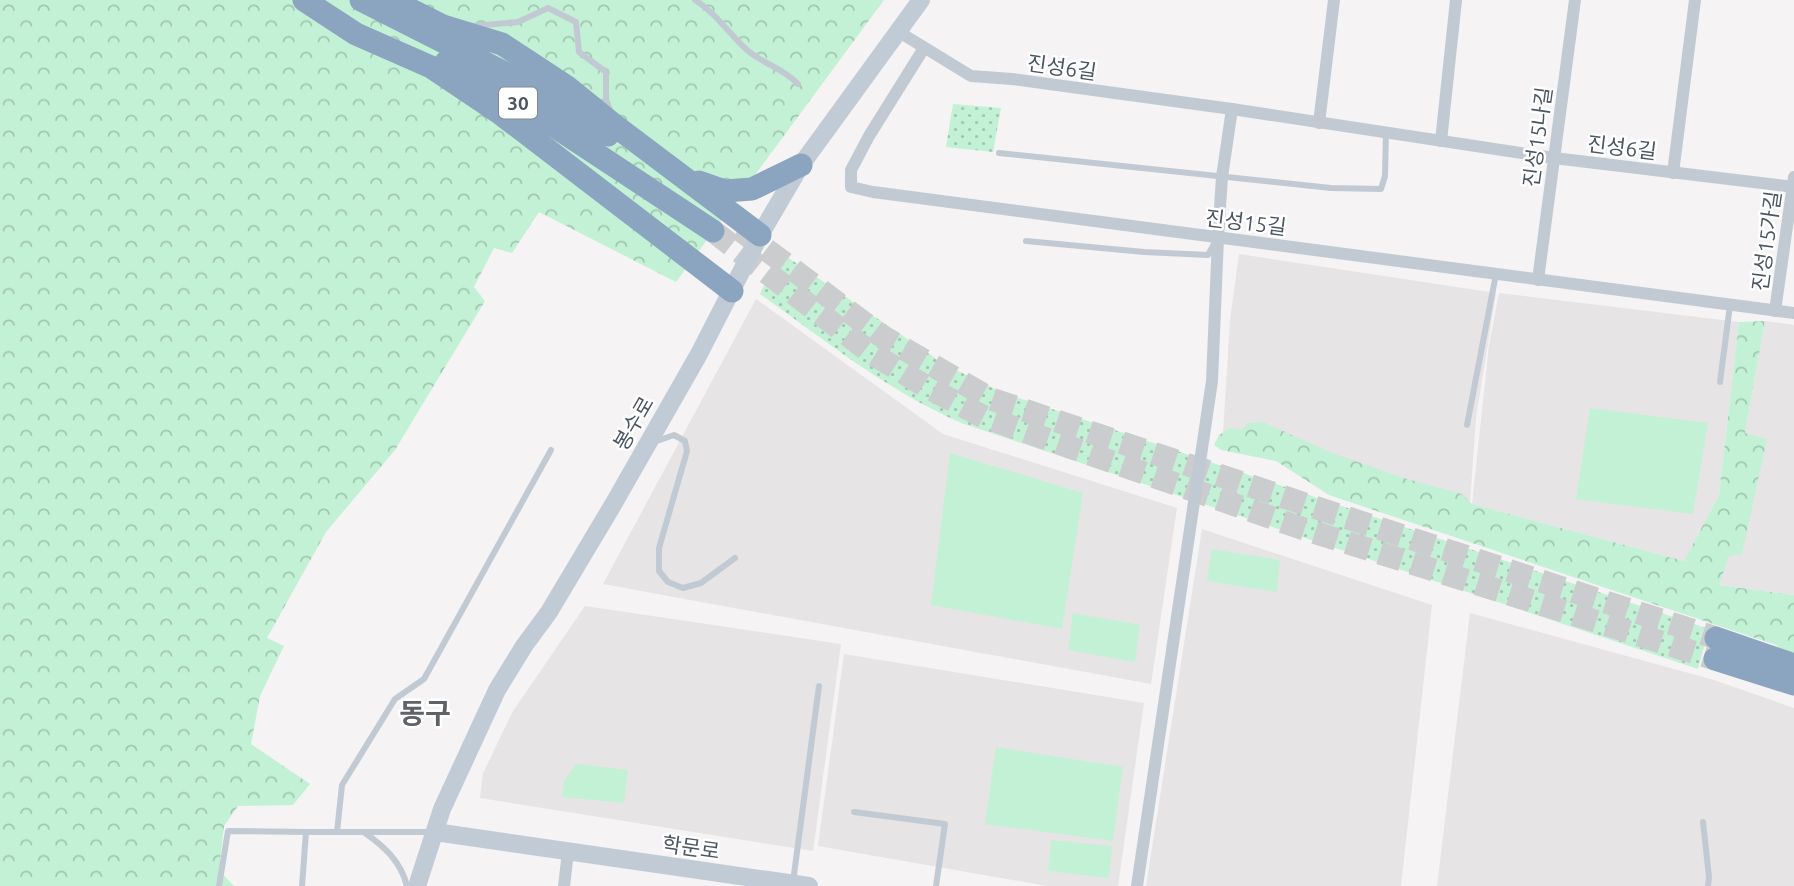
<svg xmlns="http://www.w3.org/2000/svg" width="1794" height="886" viewBox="0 0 1794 886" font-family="Ubuntu,'Noto Sans KR',sans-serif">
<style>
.education{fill:#e6e4e5}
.green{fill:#c3f1d5}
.forest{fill:url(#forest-crowns)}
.park{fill:url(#park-dots)}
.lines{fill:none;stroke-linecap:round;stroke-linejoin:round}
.highway-tunnel{stroke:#caccce;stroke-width:23;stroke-dasharray:23 11;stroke-linecap:butt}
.lane{stroke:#c1cad2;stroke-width:6}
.street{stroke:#c1cad2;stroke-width:12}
.secondary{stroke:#c1cbd6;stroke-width:18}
.highway{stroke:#8ba5c1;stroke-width:23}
.labels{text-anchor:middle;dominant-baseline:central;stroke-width:5;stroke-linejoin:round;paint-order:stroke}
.shield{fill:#fff;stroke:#808990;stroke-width:2}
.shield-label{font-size:19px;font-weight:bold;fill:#4a5661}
.street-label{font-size:21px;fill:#4a5661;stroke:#fff}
.district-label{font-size:28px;font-weight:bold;fill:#5f6368;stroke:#fff}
</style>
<defs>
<pattern id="forest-crowns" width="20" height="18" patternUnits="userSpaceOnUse" patternTransform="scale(1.75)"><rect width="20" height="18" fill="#c3f1d5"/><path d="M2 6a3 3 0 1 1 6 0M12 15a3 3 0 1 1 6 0" fill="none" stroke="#a0c6b0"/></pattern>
<pattern id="park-dots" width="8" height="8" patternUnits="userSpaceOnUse" patternTransform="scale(1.75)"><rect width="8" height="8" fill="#c3f1d5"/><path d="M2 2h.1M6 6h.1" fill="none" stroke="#a0c6b0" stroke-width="1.8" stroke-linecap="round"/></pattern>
</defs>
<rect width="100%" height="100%" fill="#f5f3f3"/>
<g class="education">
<path d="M 1239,254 L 1496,293 L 1476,418 L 1470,503 L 1223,433 L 1230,320 Z"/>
<path d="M 1499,293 L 1739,322 L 1719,495 L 1684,561 L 1472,504 L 1489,345 Z"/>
<path d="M 756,299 L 943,434 L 1177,508 L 1151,684 L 603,584 Z"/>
<path d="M 1765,321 L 1794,325 L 1794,595 L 1719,585 L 1766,439 L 1745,433 Z"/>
<path d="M 1202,529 L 1432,605 L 1401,886 L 1146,886 Z"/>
<path d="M 585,606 L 841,644 L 813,851 L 480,798 L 483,773 L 513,711 Z"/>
<path d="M 1470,613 L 1714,680 L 1794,708 L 1794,886 L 1437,886 Z"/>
<path d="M 844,654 L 1144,703 L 1118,886 L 1047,886 L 818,846 Z"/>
</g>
<g class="green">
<path d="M 1590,408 L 1708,423 L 1693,514 L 1576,499 Z"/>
<path d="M 950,453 L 1083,493 L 1062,629 L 931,605 Z"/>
<path d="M 1212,549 L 1280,560 L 1277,592 L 1207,581 Z"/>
<path d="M 1073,613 L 1140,625 L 1135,662 L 1068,650 Z"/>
<path d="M 996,747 L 1123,767 L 1113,841 L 985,824 Z"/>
<path d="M 576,764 L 628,770 L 624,803 L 562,797 L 564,781 Z"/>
<path d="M 1051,840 L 1112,846 L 1109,878 L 1048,871 Z"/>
</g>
<g class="forest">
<path d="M 0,0 L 884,0 L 676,282 L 539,212 L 512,253 L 494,248 L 474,287 L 485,301 L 395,450 L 326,532 L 267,638 L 284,646 L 260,696 L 251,744 L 310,784 L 293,805 L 238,806 L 224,826 L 219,870 L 234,886 L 0,886 Z"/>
<path d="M 1765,321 L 1745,433 L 1767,439 L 1742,554 L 1729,556 L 1719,585 L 1794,595 L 1794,660 L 1776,645 L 1329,495 L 1276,461 L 1221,450 L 1214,445 L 1219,435 L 1230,428 L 1242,430 L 1248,423 L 1263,422 L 1332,453 L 1407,479 L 1462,494 L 1472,504 L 1684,561 L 1719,495 L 1739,322 Z"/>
</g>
<g class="park">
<path d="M 953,104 L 1001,108 L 993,152 L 946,147 Z"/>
<path d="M 780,252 L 944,364 L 1001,392 L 1709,629 L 1698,669 L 964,424 C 889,392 826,341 760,294 Z"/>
</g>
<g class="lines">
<g class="highway-tunnel">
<path d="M 739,229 L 880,335 L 991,399 L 1305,504 L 1716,638"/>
<path d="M 713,231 L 871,353 L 925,386 L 984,417 L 1304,529 L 1715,659"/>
</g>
<g class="lane">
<path d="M 695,0 C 716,13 729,34 747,50 C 763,64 783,68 798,84"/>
<path d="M 472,26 L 518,22 L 548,8 L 576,22 L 579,52 L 606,72 L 606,99 L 610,110"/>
<path d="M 999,153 L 1331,188 L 1381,189 L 1385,176 L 1386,132"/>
<path d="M 1026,241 L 1144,252 L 1208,255 L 1215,242"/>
<path d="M 1720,382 L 1730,305"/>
<path d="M 1467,425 L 1496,274"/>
<path d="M 654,442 L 674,435 L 685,441 L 687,451 L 659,548 L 659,571 L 668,582 L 683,588 L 701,583 L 735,558"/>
<path d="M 854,812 L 945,824 L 936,886"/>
<path d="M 1703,822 L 1709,877 L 1708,886"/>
<path d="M 337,832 L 342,785 L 395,699 L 424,679 L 551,450"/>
<path d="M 365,833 C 385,847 401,862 407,886"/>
<path d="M 793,882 L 819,686"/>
<path d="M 219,886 L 228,831 L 306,832"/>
<path d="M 302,886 L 306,832 L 433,832"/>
</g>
<g class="street">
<path d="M 899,32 L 971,76 L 1012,79 L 1232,109 L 1554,158 L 1794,187"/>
<path d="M 924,48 L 869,136 L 851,170 L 851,187 L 873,192 L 1794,313"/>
<path d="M 1319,123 L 1334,0"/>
<path d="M 1441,141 L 1456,0"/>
<path d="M 1673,173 L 1695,0"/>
<path d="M 1538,280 L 1575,0"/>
<path d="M 1775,311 L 1794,177"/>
<path d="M 564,886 L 568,852"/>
<path d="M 1137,886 L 1212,381 L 1218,238 L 1222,177 L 1232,109"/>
</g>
<g class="secondary">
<path d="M 435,832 L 809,886"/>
<path d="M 417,886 L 442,809 L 497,690 L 524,646 L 549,612 L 614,503 L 699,354 L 760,235 L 801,165 L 921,0"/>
</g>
<g class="highway">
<path d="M 304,0 L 356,34 L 431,67 L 501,114 L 732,291"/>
<path d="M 361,0 L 505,73 L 608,135"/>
<path d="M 391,0 L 443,26 L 502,44 L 566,86 L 614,125 L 760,235"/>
<path d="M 446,62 L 498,89 L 713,231"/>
<path d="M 699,182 L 725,191 L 752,189 L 801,165"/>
<path d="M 1716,638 L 1794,665"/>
<path d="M 1715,659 L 1794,684"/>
</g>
</g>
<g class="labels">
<rect class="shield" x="499" y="87.5" width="38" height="31" rx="5"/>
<g class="shield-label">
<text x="518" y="103">30</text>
</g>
<g class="street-label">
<text transform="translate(1062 67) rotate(8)">진성6길</text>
<text transform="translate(1537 137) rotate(-82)">진성15나길</text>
<text transform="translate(1622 147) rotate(7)">진성6길</text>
<text transform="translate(1246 222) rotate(7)">진성15길</text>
<text transform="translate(1766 241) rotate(-82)">진성15가길</text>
<text transform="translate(633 423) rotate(-60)">봉수로</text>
<text transform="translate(691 847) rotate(8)">학문로</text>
</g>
<g class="district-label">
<text x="425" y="712">동구</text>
</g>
</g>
</svg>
